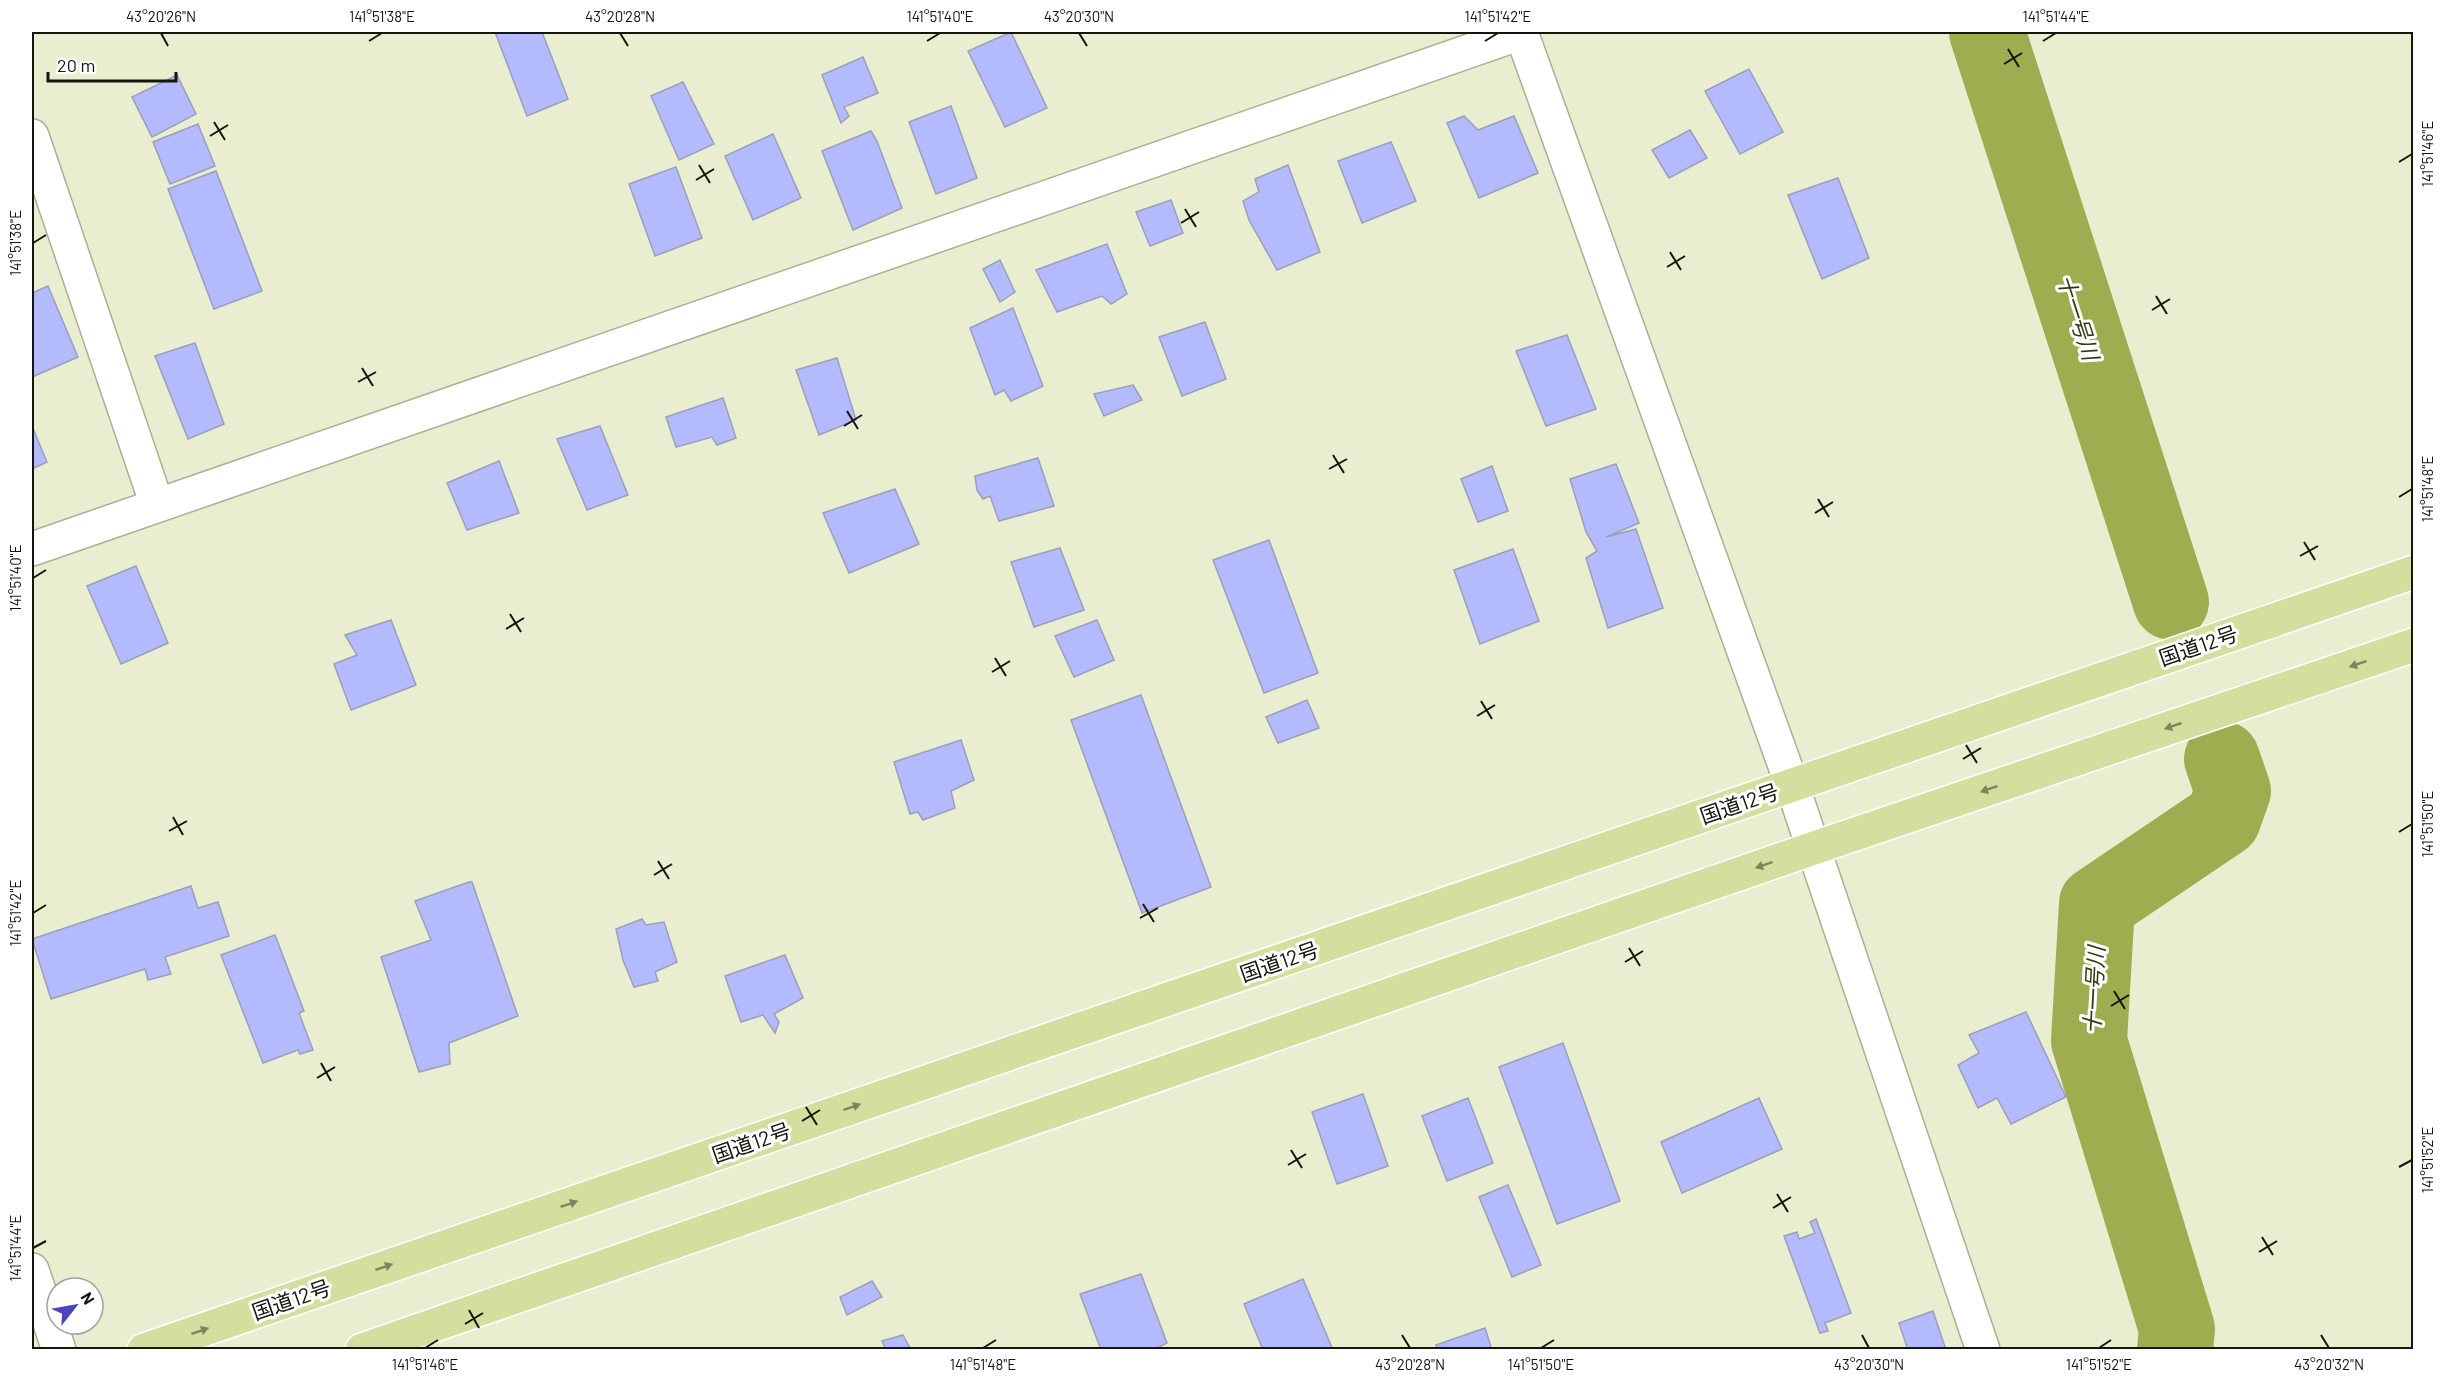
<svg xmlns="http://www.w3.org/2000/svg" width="2445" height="1381" viewBox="0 0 2445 1381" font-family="Barlow,'Noto Sans JP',sans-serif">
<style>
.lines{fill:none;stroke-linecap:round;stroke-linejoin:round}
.river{stroke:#a0ac50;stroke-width:76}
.building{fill:#b3bafd;stroke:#9b9fb9;stroke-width:1.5}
.minor-casing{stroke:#abb094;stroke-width:36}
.trunk-casing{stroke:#fff;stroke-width:36}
.minor{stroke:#fff;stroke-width:33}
.trunk{stroke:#d4de9f;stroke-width:33}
.oneway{fill:#7e845c}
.ticks{fill:none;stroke:#14150b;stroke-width:2}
.labels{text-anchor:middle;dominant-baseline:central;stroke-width:6;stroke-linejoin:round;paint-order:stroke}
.street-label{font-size:21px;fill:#14150b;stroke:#fff}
.water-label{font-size:22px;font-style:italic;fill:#343912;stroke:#fff}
.neatline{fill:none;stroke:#14150b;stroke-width:2}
.ticks-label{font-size:15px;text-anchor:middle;fill:#14150b}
</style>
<rect width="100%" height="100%" fill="#e9eed1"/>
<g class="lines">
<g class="river">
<path d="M 1987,32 L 2171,602"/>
<path d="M 2175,1350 L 2177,1329 L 2089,1041 L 2097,904 L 2223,819 L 2233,791 L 2222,759"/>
</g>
</g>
<g class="building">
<path d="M 495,32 L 542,32 L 568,99 L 527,116 Z"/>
<path d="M 1011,32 L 1047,108 L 1005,127 L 968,51 Z"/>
<path d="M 863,57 L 878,93 L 844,107 L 849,116 L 841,123 L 822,75 Z"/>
<path d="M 1749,69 L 1783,132 L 1740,154 L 1705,91 Z"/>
<path d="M 177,75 L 196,114 L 152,137 L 132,97 Z"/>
<path d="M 683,82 L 714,144 L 679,160 L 651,96 Z"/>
<path d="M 951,106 L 977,178 L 936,194 L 909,122 Z"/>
<path d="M 1464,116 L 1478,130 L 1514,116 L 1538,173 L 1479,198 L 1447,123 Z"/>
<path d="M 198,124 L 215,166 L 170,184 L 153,142 Z"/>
<path d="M 1690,130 L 1707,158 L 1669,178 L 1652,150 Z"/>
<path d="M 871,131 L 877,141 L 902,208 L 853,230 L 822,151 Z"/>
<path d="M 773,134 L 801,198 L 753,220 L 725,156 Z"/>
<path d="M 1391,142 L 1416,201 L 1362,223 L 1338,161 Z"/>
<path d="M 1288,165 L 1320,252 L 1277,270 L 1249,220 L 1243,201 L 1259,192 L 1255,179 Z"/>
<path d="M 676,167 L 702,238 L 655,256 L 629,184 Z"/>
<path d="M 216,171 L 262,291 L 214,309 L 168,189 Z"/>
<path d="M 1838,178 L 1869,258 L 1822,279 L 1788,195 Z"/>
<path d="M 1171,200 L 1183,233 L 1150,246 L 1136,212 Z"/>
<path d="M 1107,244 L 1127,294 L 1111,304 L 1102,296 L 1057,312 L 1036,270 Z"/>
<path d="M 1000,260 L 1015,292 L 1000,302 L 983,269 Z"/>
<path d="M 48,286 L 78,357 L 32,377 L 32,293 Z"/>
<path d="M 1013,308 L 1043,386 L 1011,401 L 1004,390 L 995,395 L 970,328 Z"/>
<path d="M 1205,322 L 1226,379 L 1182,396 L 1159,337 Z"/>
<path d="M 1567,335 L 1596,409 L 1546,426 L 1516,351 Z"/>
<path d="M 195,343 L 224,424 L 188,439 L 155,356 Z"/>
<path d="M 837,358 L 856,420 L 819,435 L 796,370 Z"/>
<path d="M 1133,385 L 1142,400 L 1104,416 L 1094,394 Z"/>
<path d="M 723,398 L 736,438 L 717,445 L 712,437 L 676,447 L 666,417 Z"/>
<path d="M 32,426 L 47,462 L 32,469 Z"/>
<path d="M 600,426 L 628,495 L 587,510 L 557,439 Z"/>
<path d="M 1038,458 L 1054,506 L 999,521 L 990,496 L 983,499 L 977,490 L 975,476 Z"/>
<path d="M 499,461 L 519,513 L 467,530 L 447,483 Z"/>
<path d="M 1616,464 L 1639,523 L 1606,537 L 1636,529 L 1663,608 L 1608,628 L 1586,558 L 1597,551 L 1586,532 L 1570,479 Z"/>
<path d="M 1492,466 L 1508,511 L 1478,522 L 1461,479 Z"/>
<path d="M 895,489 L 919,544 L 849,573 L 823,513 Z"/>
<path d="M 1269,540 L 1318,673 L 1264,693 L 1213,560 Z"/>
<path d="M 1060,548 L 1084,610 L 1034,627 L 1011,562 Z"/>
<path d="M 1513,549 L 1539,621 L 1480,644 L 1454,570 Z"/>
<path d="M 136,566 L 168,643 L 121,664 L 87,586 Z"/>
<path d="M 391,620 L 416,685 L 351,710 L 334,664 L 357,655 L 345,635 Z"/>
<path d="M 1097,620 L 1114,660 L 1074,677 L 1055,636 Z"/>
<path d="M 1141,695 L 1211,887 L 1142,913 L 1071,720 Z"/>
<path d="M 1307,700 L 1319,728 L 1278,743 L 1266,717 Z"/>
<path d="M 961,740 L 974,780 L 951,791 L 955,808 L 923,820 L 918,812 L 910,814 L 894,762 Z"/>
<path d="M 469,882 L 472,882 L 518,1016 L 449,1043 L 450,1064 L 419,1072 L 381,957 L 431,940 L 415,901 Z"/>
<path d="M 191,886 L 198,908 L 218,902 L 229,936 L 165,957 L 171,974 L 148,980 L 145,969 L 51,999 L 32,939 Z"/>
<path d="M 642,919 L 646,925 L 664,922 L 677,962 L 655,972 L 658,981 L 634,987 L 623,960 L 616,929 Z"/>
<path d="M 275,935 L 304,1011 L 299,1013 L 313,1050 L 300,1054 L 298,1050 L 263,1063 L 221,955 Z"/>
<path d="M 785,955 L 803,998 L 774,1014 L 779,1022 L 775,1033 L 763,1015 L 741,1022 L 725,976 Z"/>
<path d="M 2026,1012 L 2066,1097 L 2011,1124 L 1997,1098 L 1978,1108 L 1958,1065 L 1979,1053 L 1969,1035 Z"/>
<path d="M 1563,1043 L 1620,1201 L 1557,1224 L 1499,1067 Z"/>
<path d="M 1363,1094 L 1388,1166 L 1337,1184 L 1312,1112 Z"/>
<path d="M 1468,1098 L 1493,1163 L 1447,1181 L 1422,1116 Z"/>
<path d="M 1759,1098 L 1782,1149 L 1682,1193 L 1661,1142 Z"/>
<path d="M 1508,1185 L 1541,1265 L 1512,1277 L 1479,1197 Z"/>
<path d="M 1816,1219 L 1851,1313 L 1825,1323 L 1828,1331 L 1820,1333 L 1784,1236 L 1797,1232 L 1799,1239 L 1815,1233 L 1810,1222 Z"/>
<path d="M 1141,1274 L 1167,1343 L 1153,1350 L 1101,1350 L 1080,1294 Z"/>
<path d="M 1303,1279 L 1333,1350 L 1263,1350 L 1244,1304 Z"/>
<path d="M 872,1281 L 882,1297 L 847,1315 L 840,1297 Z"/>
<path d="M 1933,1311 L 1946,1350 L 1908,1350 L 1899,1323 Z"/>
<path d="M 1485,1328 L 1492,1350 L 1438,1350 L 1436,1345 Z"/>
<path d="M 903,1335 L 911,1350 L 886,1350 L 882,1341 Z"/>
</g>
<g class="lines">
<defs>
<g id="minor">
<path d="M 1521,32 L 1792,785 L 1983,1350"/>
<path d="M 32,136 L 157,505"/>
<path d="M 32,549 L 1521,33"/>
<path d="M 32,1270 L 59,1350"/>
</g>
<g id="trunk">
<path d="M 144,1350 L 2414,572"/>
<path d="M 362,1350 L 1814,848 L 2414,645"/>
</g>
</defs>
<use href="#minor" class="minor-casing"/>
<use href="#trunk" class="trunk-casing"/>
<use href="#minor" class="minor"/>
<use href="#trunk" class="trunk"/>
</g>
<defs><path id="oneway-solid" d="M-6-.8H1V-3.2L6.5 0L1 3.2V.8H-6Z" transform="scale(1.5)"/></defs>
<g class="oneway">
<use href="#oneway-solid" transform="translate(2358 664) rotate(161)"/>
<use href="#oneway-solid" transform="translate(2173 726) rotate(161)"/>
<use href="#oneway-solid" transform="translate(1989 789) rotate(161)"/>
<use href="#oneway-solid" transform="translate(1764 865) rotate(161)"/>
<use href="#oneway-solid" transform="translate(852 1107) rotate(-19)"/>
<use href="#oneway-solid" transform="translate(569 1204) rotate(-19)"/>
<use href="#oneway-solid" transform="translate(384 1267) rotate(-19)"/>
<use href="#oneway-solid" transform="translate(200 1331) rotate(-19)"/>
</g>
<path class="ticks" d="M 161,33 L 168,46M 620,33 L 628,46M 1079,33 L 1087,46M 369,41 L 382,33M 927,41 L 940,33M 1485,41 L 1498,33M 2043,41 L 2056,33M 2008,49 L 2019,67M 2004,64 L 2022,53M 214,122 L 225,140M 210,136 L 228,125M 2399,162 L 2412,154M 699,165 L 710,183M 696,180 L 714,169M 1185,209 L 1196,227M 1181,223 L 1199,212M 33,243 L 46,235M 1670,252 L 1681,270M 1667,267 L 1685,256M 2156,296 L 2167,314M 2152,310 L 2170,299M 362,368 L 373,386M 358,382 L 376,372M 847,411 L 858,429M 844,426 L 862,415M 1333,455 L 1344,473M 1329,469 L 1347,459M 2399,497 L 2412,489M 1818,499 L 1829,517M 1815,513 L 1833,502M 2304,542 L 2315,560M 2300,556 L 2318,546M 33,578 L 46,570M 510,614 L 521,632M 506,629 L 524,618M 995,658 L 1006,676M 992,672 L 1010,661M 1481,701 L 1492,719M 1477,716 L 1495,705M 1966,745 L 1977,763M 1963,759 L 1981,748M 173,817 L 183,835M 169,831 L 187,821M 2399,832 L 2412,824M 658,861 L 669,879M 654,875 L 672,864M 1143,904 L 1154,922M 33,913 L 46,905M 1140,918 L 1158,908M 1629,948 L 1640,966M 1625,962 L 1643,951M 2114,991 L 2125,1009M 2111,1006 L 2129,995M 321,1063 L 331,1081M 317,1078 L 335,1067M 806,1107 L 817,1125M 802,1121 L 820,1110M 1291,1150 L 1302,1168M 1288,1165 L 1306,1154M 2399,1167 L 2412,1160M 1777,1194 L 1788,1212M 1773,1208 L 1791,1197M 2262,1237 L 2273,1255M 33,1248 L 46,1241M 2259,1252 L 2277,1241M 469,1310 L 479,1328M 465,1324 L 483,1313M 1402,1335 L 1410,1348M 1862,1335 L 1869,1348M 2321,1335 L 2329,1348M 425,1348 L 438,1340M 983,1348 L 996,1340M 1541,1348 L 1554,1340M 2099,1348 L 2111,1340"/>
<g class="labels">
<g class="street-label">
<text transform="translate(2198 645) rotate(-19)">国道12号</text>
<text transform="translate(1739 803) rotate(-19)">国道12号</text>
<text transform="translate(1279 961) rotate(-19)">国道12号</text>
<text transform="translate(751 1142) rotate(-19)">国道12号</text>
<text transform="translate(291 1299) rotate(-19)">国道12号</text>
</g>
<g class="water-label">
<text transform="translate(2079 317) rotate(72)">十一号川</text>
<text transform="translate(2093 990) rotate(-87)">十一号川</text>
</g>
</g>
<rect width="2445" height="1381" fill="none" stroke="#ffffff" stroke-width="66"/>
<g transform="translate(75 1306) rotate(59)"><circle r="28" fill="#ffffff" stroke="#a1a19d" stroke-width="1.5"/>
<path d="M0-4.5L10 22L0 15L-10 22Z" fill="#4b45bb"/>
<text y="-9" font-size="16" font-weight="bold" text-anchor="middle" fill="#14150b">N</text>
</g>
<path d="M48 72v9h128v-9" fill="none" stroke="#14150b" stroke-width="3"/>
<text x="57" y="72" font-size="18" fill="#14150b" stroke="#ffffff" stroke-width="4.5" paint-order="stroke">20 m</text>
<rect x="33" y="33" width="2379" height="1315" class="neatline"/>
<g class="ticks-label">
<text x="161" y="22">43°20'26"N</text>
<text x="382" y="22">141°51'38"E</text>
<text x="620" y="22">43°20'28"N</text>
<text x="940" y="22">141°51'40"E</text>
<text x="1079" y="22">43°20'30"N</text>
<text x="1498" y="22">141°51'42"E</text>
<text x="2056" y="22">141°51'44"E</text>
<text transform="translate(2428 154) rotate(-90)" y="5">141°51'46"E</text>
<text transform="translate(16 243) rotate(-90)" y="5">141°51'38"E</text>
<text transform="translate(2428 489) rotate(-90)" y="5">141°51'48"E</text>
<text transform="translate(16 578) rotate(-90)" y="5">141°51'40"E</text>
<text transform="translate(2428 824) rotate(-90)" y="5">141°51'50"E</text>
<text transform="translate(16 913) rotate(-90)" y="5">141°51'42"E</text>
<text transform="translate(2428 1160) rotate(-90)" y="5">141°51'52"E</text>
<text transform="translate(16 1248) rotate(-90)" y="5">141°51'44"E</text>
<text x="425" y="1370">141°51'46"E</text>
<text x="983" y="1370">141°51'48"E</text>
<text x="1410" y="1370">43°20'28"N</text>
<text x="1541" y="1370">141°51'50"E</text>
<text x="1869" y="1370">43°20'30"N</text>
<text x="2099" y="1370">141°51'52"E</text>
<text x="2329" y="1370">43°20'32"N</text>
</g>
</svg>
